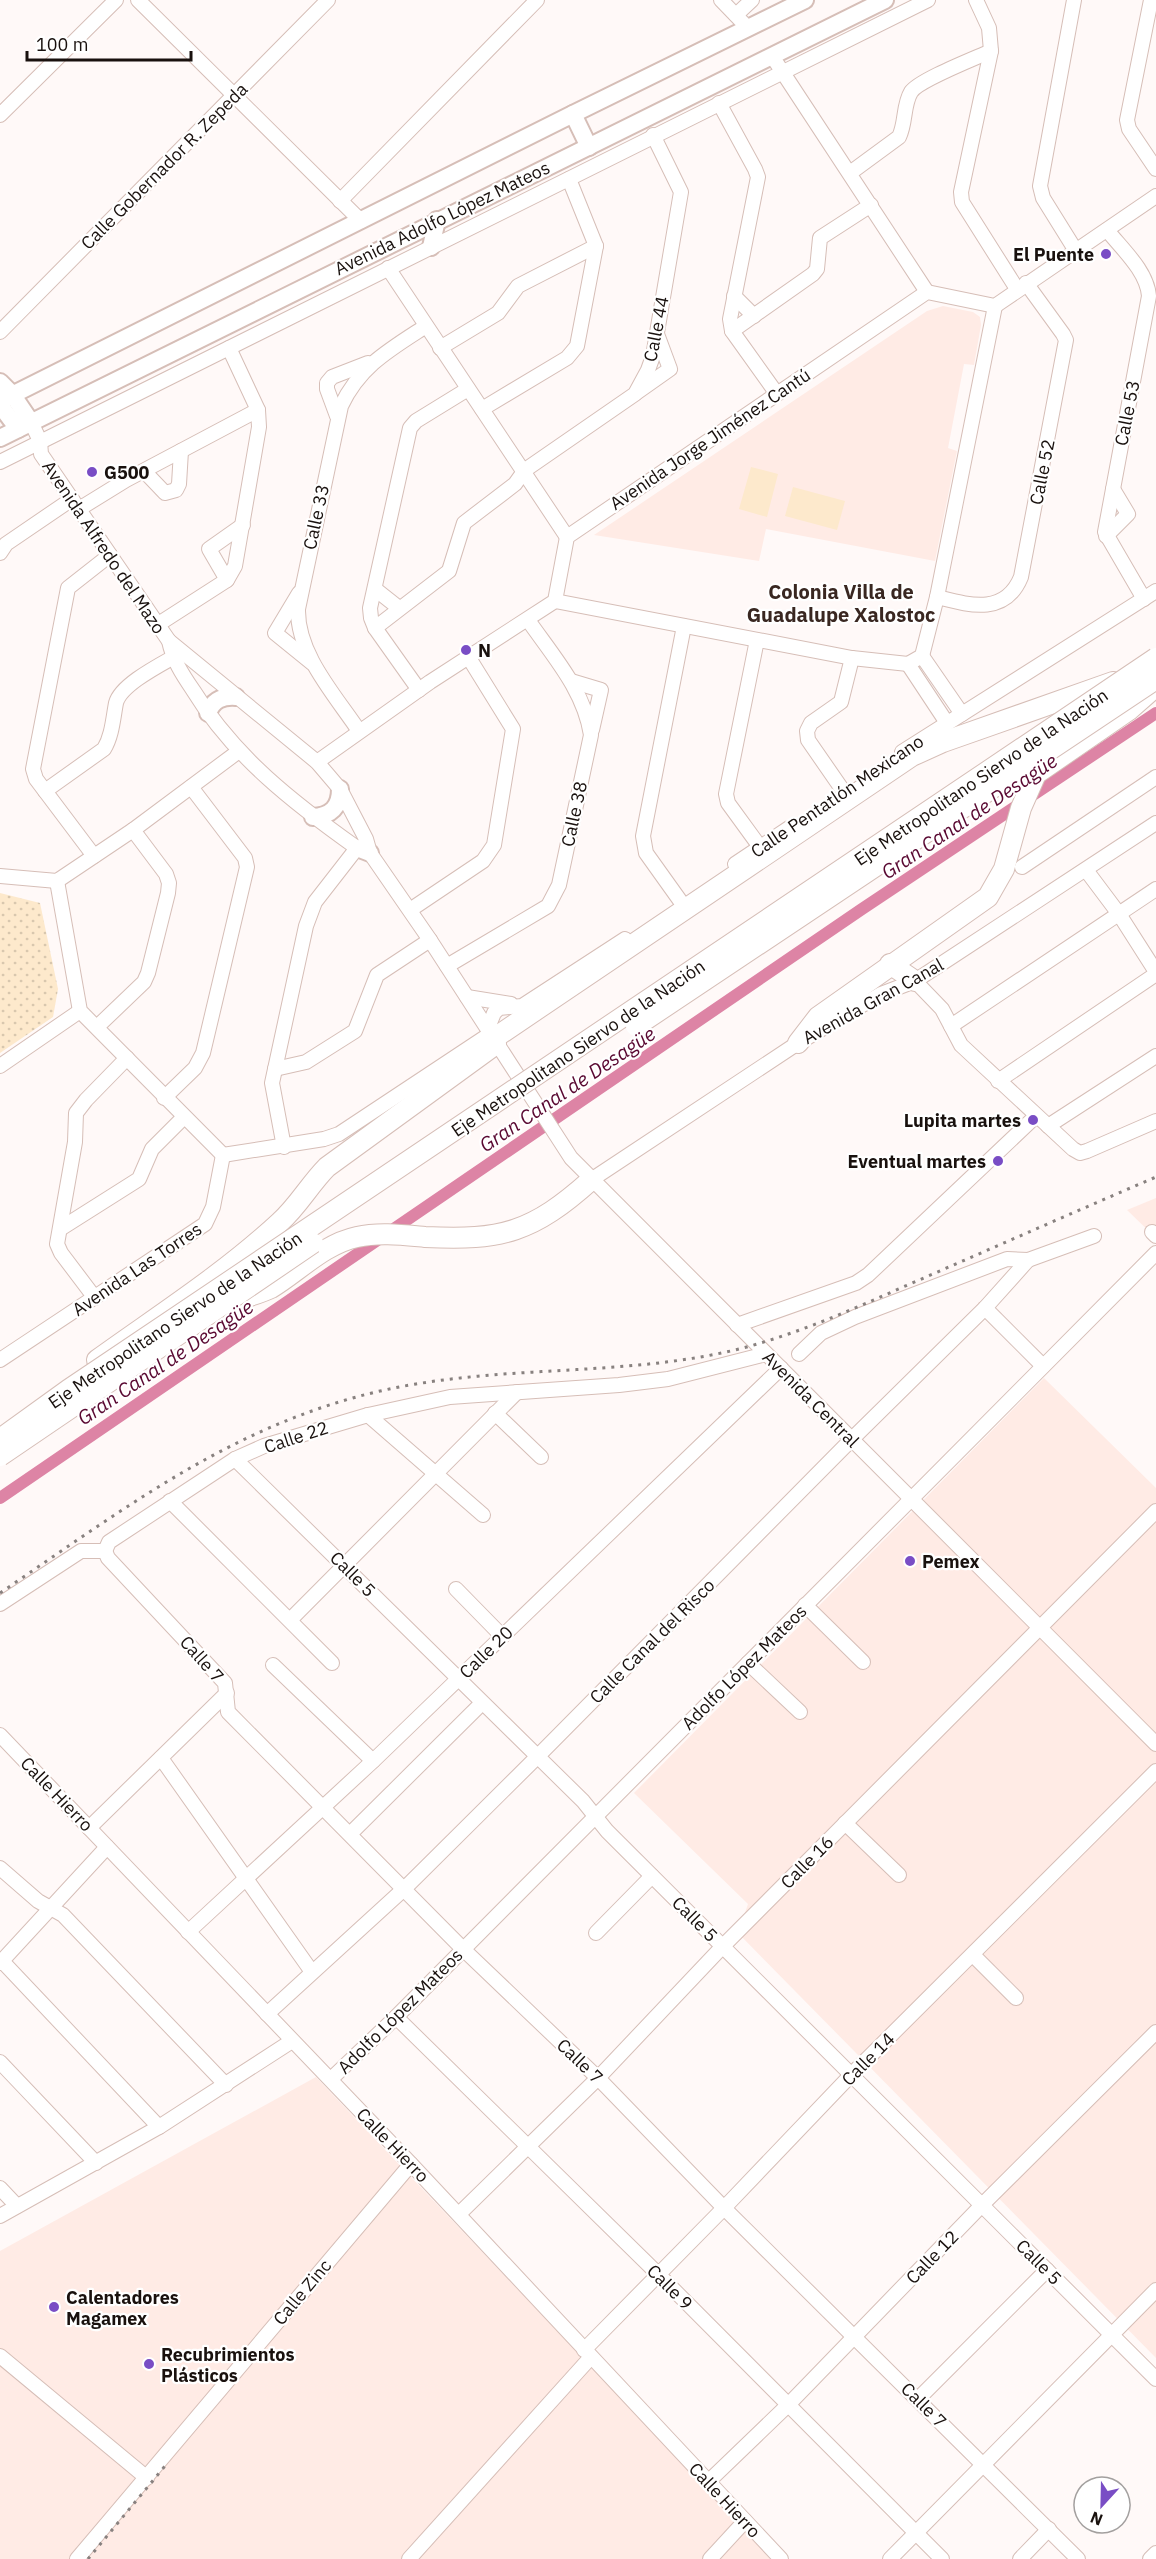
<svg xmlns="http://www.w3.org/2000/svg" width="1156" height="2559" viewBox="0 0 1156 2559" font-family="'IBM Plex Sans',sans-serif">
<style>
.built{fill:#ffebe5}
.green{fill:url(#green-dots)}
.pitch{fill:#fde9cc}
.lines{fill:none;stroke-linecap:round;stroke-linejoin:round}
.canal{stroke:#dd84a5;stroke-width:12}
.minor-casing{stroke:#d6beb7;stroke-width:16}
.major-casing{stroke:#d6beb7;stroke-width:20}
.highway-casing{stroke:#d6beb7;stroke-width:22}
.minor{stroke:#fff;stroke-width:14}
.major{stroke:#fff;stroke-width:16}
.highway{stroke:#fff;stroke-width:20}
.rail{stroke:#88817f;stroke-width:3;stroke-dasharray:3 6;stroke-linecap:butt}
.highway-bridge-casing{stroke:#d6beb7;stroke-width:22;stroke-linecap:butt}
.highway-bridge{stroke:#fff;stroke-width:20}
.poi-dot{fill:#794dc5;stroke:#fff;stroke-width:2}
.labels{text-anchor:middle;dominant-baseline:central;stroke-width:4.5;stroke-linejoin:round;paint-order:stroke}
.street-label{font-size:18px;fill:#19110e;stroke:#fff}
.poi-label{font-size:18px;font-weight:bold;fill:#19110e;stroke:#fff;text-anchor:start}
.neighbourhood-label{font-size:20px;font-weight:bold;fill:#392721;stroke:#fff}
.water-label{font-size:20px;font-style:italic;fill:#590831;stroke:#fff}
</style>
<defs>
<pattern id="green-dots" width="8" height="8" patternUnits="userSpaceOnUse" patternTransform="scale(1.5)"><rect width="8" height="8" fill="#fde9cc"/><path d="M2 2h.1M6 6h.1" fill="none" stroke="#d8c7ae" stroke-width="1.8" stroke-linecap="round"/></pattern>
</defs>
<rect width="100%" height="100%" fill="#fff9f8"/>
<g class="built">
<path d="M 943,306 L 973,312 L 980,317 L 981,325 L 974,365 L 964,364 L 948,448 L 957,451 L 935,561 L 766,529 L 759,561 L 594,535 L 927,311 Z"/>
<path d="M 1156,1198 L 1156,1238 L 1127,1210 Z"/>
<path d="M 1044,1378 L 1156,1488 L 1156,2358 L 738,1933 L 748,1904 L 634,1793 Z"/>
<path d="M 316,2077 L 774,2559 L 0,2559 L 0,2251 Z"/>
</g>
<path class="green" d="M 0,893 L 40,903 L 58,989 L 53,1017 L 0,1053 Z"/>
<g class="pitch">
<path d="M 751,467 L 778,474 L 767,517 L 739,509 Z"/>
<path d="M 793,487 L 845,501 L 837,530 L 785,516 Z"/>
</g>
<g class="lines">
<path class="canal" d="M 0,1498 L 862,909 L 1156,713"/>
<defs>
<g id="minor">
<path d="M 138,0 L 361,221"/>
<path d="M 721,0 L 748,28"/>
<path d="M 976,0 L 989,28 L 991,51 L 961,192 L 962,202 L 1017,289"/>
<path d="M 1074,0 L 1040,186 L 1043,198 L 1076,251"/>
<path d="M 1151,0 L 1127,120 L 1129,129 L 1156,169"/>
<path d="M 736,15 L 752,0"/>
<path d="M 772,56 L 927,292"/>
<path d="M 719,103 L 755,169 L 758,177 L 730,319 L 732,331 L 777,394"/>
<path d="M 0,115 L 116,0"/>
<path d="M 850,173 L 899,137 C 906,123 903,105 911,92 C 919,80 976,58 991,51"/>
<path d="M 340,201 L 537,0"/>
<path d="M 1107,230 C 1122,249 1147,271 1149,296 L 1105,532 L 1144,599"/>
<path d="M 388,268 L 567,537"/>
<path d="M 734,296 L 754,316"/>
<path d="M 732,331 L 813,274 L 817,269 L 820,238 L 871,205"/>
<path d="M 0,332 L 328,0"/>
<path d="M 440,348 L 498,313 L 518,286 L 596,246"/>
<path d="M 636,393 L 670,369 L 657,334"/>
<path d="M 482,409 L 567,358 L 577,346 L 596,246 L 569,179"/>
<path d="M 337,416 L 327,389 L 327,383 L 332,377 L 368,363"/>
<path d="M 31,422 L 40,441 L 41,454 L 169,641 C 173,660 182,674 193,690 C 234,757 295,804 357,848 L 315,902 L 306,926 L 272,1083 L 284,1147"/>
<path d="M 0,462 L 928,0"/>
<path d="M 144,471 L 165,493 L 176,490 L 179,484 L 181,451"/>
<path d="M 79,509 L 126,480 L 258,410"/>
<path d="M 1106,536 L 1128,514 L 1113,489"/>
<path d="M 0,553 L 6,544 L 72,499"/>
<path d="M 227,580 L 209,549 L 243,525"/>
<path d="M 375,589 L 399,608"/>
<path d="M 299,593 L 275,633 L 312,663"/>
<path d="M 937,597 C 969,605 1005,616 1021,577 L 1066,340 L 1063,334 L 1026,283"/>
<path d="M 555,601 L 852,658 L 908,664"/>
<path d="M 157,625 L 227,580 L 235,566 L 259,427 L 258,410 L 229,348"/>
<path d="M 375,628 L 449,571 L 464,523 L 515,484 L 525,470 L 635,394 L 648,370 L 653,356 L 681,192 L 653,135"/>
<path d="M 757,640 L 726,794 L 728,803 L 760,847"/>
<path d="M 169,641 L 317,762 L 340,789 L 366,839 L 370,853 L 430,940 L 571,1158 L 1156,1744"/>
<path d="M 922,656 L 962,714"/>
<path d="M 908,664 L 922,656 L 937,597 L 995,306"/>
<path d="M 908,664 L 947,723"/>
<path d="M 571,681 L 601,690 L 592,730"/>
<path d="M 419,690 L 375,628 L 371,618 L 370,608 L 410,428 L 416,421 L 468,389"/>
<path d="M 359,731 C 335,695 297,654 298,609 L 341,406 C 360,366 389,350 426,326"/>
<path d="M 902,752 L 1156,591"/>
<path d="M 317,762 L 430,682 L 555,601 L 567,537 L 927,292 L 995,306 L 1156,196"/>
<path d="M 45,791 L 104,749 C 112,736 113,719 116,703 C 121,684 162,664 179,654"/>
<path d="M 844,792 L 808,740 L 807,731 L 811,723 L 841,702 L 852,658"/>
<path d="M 94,856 L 36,779 L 33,769 L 68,588 L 110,555"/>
<path d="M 735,864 L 789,828"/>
<path d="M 1022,867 L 1156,777"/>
<path d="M 1086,870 L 1119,914 L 1156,972"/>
<path d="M 0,876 L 57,881 L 133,830 L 239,751"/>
<path d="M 57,881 L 80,1011 L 223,1155"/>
<path d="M 681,902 L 646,853 L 643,836 L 684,626"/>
<path d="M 410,910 L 483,861 L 494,845 L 513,729 L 469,658"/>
<path d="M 447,966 L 548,906 L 559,885 L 591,735 C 584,690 553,656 528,620"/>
<path d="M 915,981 L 942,1009 L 961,1045 L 1073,1149 L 1080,1153 L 1087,1151 L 1156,1121"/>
<path d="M 467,997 L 511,1004"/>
<path d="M 951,1026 L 1156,889"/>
<path d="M 97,1027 L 144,982 L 148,973 L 168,893 L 169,883 L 166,874 L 133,830"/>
<path d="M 490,1034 L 490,1023 L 494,1013 L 499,1008 L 522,1006 L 625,939"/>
<path d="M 0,1066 L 80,1011"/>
<path d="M 275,1069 L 306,1062 L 355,1031 L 377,975 L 430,940"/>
<path d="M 998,1081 L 1156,974"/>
<path d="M 164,1098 L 195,1068 L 203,1053 L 247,867 L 245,858 L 191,787"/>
<path d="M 1048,1126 L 1156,1056"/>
<path d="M 223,1155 L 324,1139 L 339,1134 L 490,1034"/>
<path d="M 591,1180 L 798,1043 L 881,994 L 915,981 L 1156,823"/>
<path d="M 60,1229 L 139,1179 L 152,1149 L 184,1117"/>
<path d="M 1152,1232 L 1156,1236"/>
<path d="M 95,1298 L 61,1253 L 57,1244 L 75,1142 L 76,1113 L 86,1100 L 127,1058"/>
<path d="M 985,1308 L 1043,1366"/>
<path d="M 737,1325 L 856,1283 L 868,1275 L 1036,1116"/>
<path d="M 799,1354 L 821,1333 L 855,1317 L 1007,1259 L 1028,1260 L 1094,1236"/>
<path d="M 0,1360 L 205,1224 L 213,1207 L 223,1155"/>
<path d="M 495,1413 L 541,1457"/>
<path d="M 368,1415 L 483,1515"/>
<path d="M 235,1459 L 583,1801 L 607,1831 L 1156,2379"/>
<path d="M 170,1501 L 332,1663"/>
<path d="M 105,1551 L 108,1558 L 225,1683 L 228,1712 L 463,1949 L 598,2078 L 724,2208 L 1078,2559"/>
<path d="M 105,1551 L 109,1542 L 235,1459 L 264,1446 L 368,1415 L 450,1397 L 619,1385 L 668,1379 L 766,1354"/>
<path d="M 456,1589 L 502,1636"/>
<path d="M 0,1604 L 81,1551 L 105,1551"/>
<path d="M 805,1605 L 863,1662"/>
<path d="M 290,1620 L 517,1392"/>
<path d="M 748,1663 L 800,1712"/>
<path d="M 273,1665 L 373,1761"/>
<path d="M 0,1735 L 411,2164 L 781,2559"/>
<path d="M 161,1758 L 312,1972"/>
<path d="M 845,1823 L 899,1875"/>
<path d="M 89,1828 L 227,1693"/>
<path d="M 350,1834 L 482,1703"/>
<path d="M 0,1868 L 38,1901 L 63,1915 L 226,2085"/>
<path d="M 188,1932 L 373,1761 L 781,1368"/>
<path d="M 596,1933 L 652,1876"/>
<path d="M 973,1955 L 1016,1998"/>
<path d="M 2,1961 L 159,2127"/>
<path d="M 0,1963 L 107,1847"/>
<path d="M 267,2014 L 405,1888 L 537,1757 L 851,1440 L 985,1308 L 1028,1260"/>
<path d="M 396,2017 L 659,2275 L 942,2559"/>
<path d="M 0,2062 L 96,2163"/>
<path d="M 331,2079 L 396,2017 L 1156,1253"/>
<path d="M 0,2188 L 17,2206"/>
<path d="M 459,2214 L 598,2078 L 723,1946 L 1156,1511"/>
<path d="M 0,2216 L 159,2127 L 292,2041"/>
<path d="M 584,2350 L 724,2208 L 852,2074 L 1156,1771"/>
<path d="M 0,2356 L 147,2478"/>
<path d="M 918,2399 L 1047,2270"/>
<path d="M 709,2481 L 788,2405 L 982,2205 L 1156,2032"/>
<path d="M 77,2559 L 411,2164"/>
<path d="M 409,2559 L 591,2357"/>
<path d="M 710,2559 L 745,2521"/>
<path d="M 890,2559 L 1156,2290"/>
<path d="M 1020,2559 L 1049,2529"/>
<path d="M 1150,2559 L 1156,2553"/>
</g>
<g id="major">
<path d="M 573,114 L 589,147"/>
<path d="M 431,247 L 437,220"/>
<path d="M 0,382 L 12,394 L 31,422"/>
<path d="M 0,401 L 573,114 L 805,0"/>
<path d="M 0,405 L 18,429"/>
<path d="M 0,438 L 885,0"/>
<path d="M 208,713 C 213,700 222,696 236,697"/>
<path d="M 313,817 C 331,816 340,807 340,789"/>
<path d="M 357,848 L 370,853"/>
</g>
<g id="highway">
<path d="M 890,964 L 915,981"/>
<path d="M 493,1039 L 912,756 L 943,742 L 1113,682"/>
<path d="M 798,1043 L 818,1017 L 988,897 L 1004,869 L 1021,808 L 1036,774 L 1129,710 L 1154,688"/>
<path d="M 232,1302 C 244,1297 259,1294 271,1288 C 299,1271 324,1244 357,1237 C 379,1232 403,1235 425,1237 C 502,1241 533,1232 591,1180"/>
<path d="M 97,1360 C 158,1316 224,1274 280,1222 C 298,1206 310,1184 327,1167 L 496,1044"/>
</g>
</defs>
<use href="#minor" class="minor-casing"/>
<use href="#major" class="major-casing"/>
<use href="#highway" class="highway-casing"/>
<use href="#minor" class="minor"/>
<use href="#major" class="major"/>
<use href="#highway" class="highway"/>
<g class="rail">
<path d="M 0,1593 C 134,1502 251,1411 416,1384 C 523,1366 633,1375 739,1349 C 797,1334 849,1311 903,1287 C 988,1250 1072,1213 1156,1177"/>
<path d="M 88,2559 L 165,2466"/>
</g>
<defs>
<g id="highway-bridge">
<path d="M 636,1026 L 1156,679"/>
<path d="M 0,1439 L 68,1390 L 1156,658"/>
<path d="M 0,1456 L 313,1243"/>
</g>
</defs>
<use href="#highway-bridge" class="highway-bridge-casing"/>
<use href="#highway-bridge" class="highway-bridge"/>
</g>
<g class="poi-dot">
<circle cx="1106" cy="254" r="6"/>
<circle cx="92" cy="472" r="6"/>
<circle cx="466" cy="650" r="6"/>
<circle cx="1033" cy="1120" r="6"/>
<circle cx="998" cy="1161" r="6"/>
<circle cx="910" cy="1561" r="6"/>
<circle cx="54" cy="2307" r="6"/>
<circle cx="149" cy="2364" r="6"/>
</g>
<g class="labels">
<g class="street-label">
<text transform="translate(164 166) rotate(-45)">Calle Gobernador R. Zepeda</text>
<text transform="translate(442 218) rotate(-26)">Avenida Adolfo López Mateos</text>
<text transform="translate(656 329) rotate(-79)">Calle 44</text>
<text transform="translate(1127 413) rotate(-79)">Calle 53</text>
<text transform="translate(710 439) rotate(-34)">Avenida Jorge Jiménez Cantú</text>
<text transform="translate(1042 472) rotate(-79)">Calle 52</text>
<text transform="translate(316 517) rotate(-78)">Calle 33</text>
<text transform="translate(104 547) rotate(56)">Avenida Alfredo del Mazo</text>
<text transform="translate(981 777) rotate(-34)">Eje Metropolitano Siervo de la Nación</text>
<text transform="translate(837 796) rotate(-34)">Calle Pentatlón Mexicano</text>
<text transform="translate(574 814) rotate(-78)">Calle 38</text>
<text transform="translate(873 1001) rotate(-29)">Avenida Gran Canal</text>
<text transform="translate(578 1048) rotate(-34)">Eje Metropolitano Siervo de la Nación</text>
<text transform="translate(137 1269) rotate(-34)">Avenida Las Torres</text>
<text transform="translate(175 1320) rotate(-34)">Eje Metropolitano Siervo de la Nación</text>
<text transform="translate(811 1399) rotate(45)">Avenida Central</text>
<text transform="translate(296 1437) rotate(-18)">Calle 22</text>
<text transform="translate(353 1574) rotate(45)">Calle 5</text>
<text transform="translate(652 1641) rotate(-45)">Calle Canal del Risco</text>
<text transform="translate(486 1652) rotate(-44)">Calle 20</text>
<text transform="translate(202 1659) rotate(48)">Calle 7</text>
<text transform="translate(744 1667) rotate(-45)">Adolfo López Mateos</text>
<text transform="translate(57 1794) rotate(46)">Calle Hierro</text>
<text transform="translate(807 1862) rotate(-45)">Calle 16</text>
<text transform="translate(695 1919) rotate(45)">Calle 5</text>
<text transform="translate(400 2011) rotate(-45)">Adolfo López Mateos</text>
<text transform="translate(868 2059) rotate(-45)">Calle 14</text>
<text transform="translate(580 2061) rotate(44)">Calle 7</text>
<text transform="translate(393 2145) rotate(46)">Calle Hierro</text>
<text transform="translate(932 2257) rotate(-46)">Calle 12</text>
<text transform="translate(1039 2262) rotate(45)">Calle 5</text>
<text transform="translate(670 2287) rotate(45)">Calle 9</text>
<text transform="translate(302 2292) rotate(-50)">Calle Zinc</text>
<text transform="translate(924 2405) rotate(45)">Calle 7</text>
<text transform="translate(725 2500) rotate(47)">Calle Hierro</text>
</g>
<g class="poi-label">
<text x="1094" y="254" text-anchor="end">El Puente</text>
<text x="104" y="472">G500</text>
<text x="478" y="650">N</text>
<text x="1021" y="1120" text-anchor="end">Lupita martes</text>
<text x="986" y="1161" text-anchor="end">Eventual martes</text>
<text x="922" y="1561">Pemex</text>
<text x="66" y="2297">Calentadores<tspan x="66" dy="21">Magamex</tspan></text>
<text x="161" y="2354">Recubrimientos<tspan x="161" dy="21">Plásticos</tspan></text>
</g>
<g class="neighbourhood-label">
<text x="841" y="591">Colonia Villa de<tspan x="841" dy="23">Guadalupe Xalostoc</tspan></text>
</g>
<g class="water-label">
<text transform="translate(969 816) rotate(-34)">Gran Canal de Desagüe</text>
<text transform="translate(567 1089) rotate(-34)">Gran Canal de Desagüe</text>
<text transform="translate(165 1362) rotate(-34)">Gran Canal de Desagüe</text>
</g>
</g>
<g transform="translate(1102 2505) rotate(202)"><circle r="28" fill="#ffffff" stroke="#a3a09f" stroke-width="1.5"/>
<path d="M0-4.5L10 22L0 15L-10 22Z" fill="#794dc5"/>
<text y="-9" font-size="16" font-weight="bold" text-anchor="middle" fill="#19110e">N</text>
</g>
<path d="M27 51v9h164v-9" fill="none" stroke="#19110e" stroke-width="3"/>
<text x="36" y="51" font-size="18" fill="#19110e" stroke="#ffffff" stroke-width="4.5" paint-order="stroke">100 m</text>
</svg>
